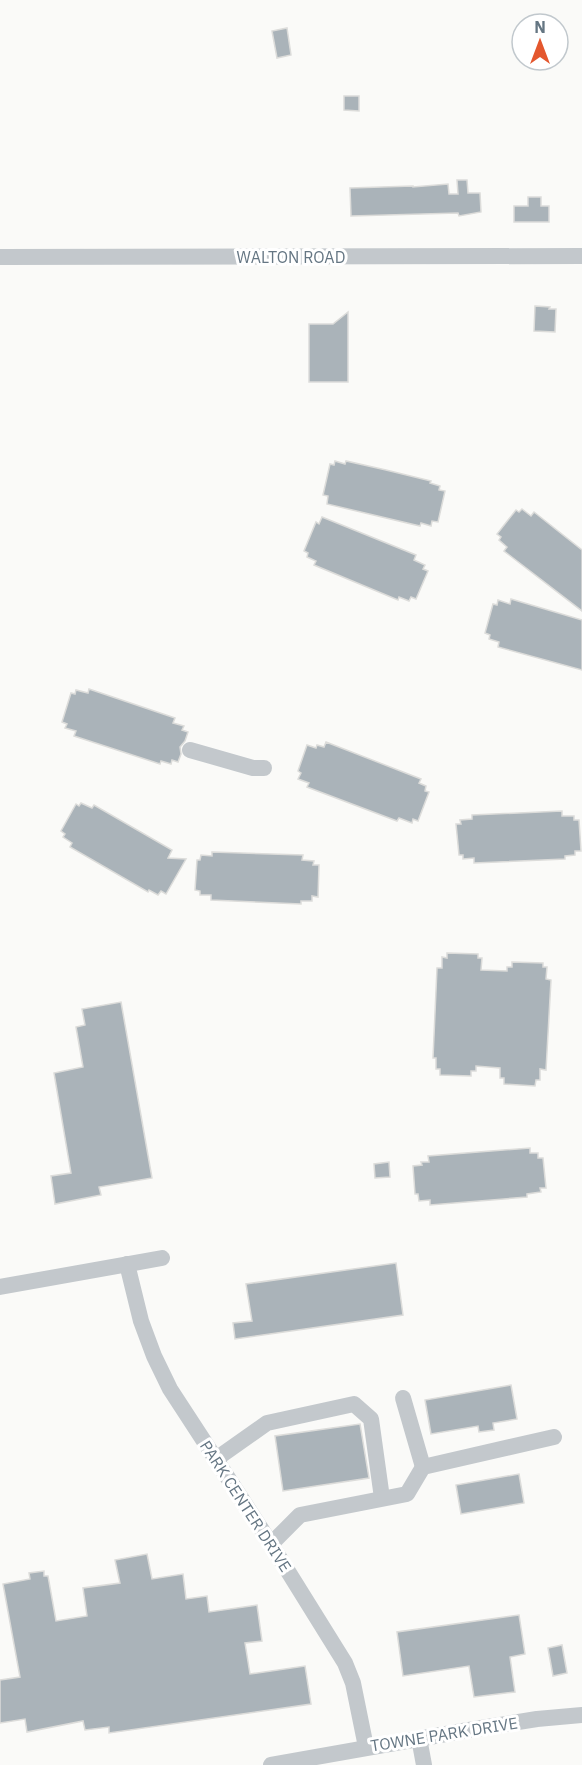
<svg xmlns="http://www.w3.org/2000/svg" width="582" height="1765" viewBox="0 0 582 1765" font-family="'IBM Plex Sans',sans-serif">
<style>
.building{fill:#aab3b9;stroke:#dcdcda;stroke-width:1.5}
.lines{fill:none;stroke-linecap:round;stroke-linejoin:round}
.minor{stroke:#c3c8cc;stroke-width:16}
.labels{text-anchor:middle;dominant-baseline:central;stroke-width:6;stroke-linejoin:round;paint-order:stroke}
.street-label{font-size:16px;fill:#657683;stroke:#fff}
</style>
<rect width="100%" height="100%" fill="#fafaf8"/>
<g class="building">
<path d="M 287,28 L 291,55 L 277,58 L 272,31 Z"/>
<path d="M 344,96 L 359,96 L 359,111 L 344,110 Z"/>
<path d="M 457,180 L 467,180 L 468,193 L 480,193 L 481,212 L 459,216 L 458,213 L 351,216 L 350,188 L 413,186 L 413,187 L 448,184 L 449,194 L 458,194 Z"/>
<path d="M 528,197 L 541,197 L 541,206 L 549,206 L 549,222 L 514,222 L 514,206 L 528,206 Z"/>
<path d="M 535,306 L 550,307 L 549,309 L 556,309 L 555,332 L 534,331 Z"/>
<path d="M 348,312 L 348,382 L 309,382 L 309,324 L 333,324 Z"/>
<path d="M 335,461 L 345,464 L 346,461 L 386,470 L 431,481 L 430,483 L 440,486 L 439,490 L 445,491 L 438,522 L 432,521 L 431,526 L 421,523 L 420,526 L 327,504 L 328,496 L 323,495 L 330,464 L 334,465 Z"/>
<path d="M 522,509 L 531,516 L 534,512 L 582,550 L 582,611 L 504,551 L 507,547 L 499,540 L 501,537 L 497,534 L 516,510 L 519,512 Z"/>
<path d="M 322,517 L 416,555 L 414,560 L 425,565 L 423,569 L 428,571 L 416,599 L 411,597 L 409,601 L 399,597 L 398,600 L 314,565 L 316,561 L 307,557 L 308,553 L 304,551 L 316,522 L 319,524 Z"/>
<path d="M 511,599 L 582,620 L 582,670 L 498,647 L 499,642 L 489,639 L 490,635 L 485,633 L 493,604 L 497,605 L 498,600 L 510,604 Z"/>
<path d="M 89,689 L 175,718 L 173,723 L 184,726 L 182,730 L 188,732 L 185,741 L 180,747 L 181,754 L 178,762 L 172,760 L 171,764 L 161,761 L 160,764 L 74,736 L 76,731 L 65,728 L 67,724 L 62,722 L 71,693 L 75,694 L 76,690 L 88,693 Z"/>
<path d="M 326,742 L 421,779 L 419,783 L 426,786 L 425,791 L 429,792 L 418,821 L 413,819 L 412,823 L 399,818 L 397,821 L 307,787 L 309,783 L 298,779 L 301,773 L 298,771 L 307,745 L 316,748 L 317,745 L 324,747 Z"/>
<path d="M 81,803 L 92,808 L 94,805 L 172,850 L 168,858 L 186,859 L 166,894 L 161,891 L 158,895 L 149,890 L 148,892 L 70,847 L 72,843 L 63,837 L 65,834 L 61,831 L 76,804 L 79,806 Z"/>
<path d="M 562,811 L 562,816 L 574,816 L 574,820 L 579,820 L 581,851 L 575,851 L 575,855 L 565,856 L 565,859 L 474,863 L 474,858 L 463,859 L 463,855 L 459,855 L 456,824 L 461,824 L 460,820 L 472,819 L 472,815 Z"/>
<path d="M 212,852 L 303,855 L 302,860 L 314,861 L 313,865 L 319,865 L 318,897 L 312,896 L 312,901 L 301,901 L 301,904 L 211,900 L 211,895 L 200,895 L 200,891 L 195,890 L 197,860 L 200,860 L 201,855 L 212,856 Z"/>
<path d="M 447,953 L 478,954 L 478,958 L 482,958 L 481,970 L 507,971 L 507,967 L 512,967 L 512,962 L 543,963 L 543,967 L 547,967 L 546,979 L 551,980 L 546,1070 L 540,1069 L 540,1080 L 536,1080 L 535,1086 L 504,1084 L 504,1078 L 500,1078 L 500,1068 L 476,1066 L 476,1071 L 471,1071 L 471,1076 L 440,1075 L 440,1069 L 436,1069 L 436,1058 L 433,1058 L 437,968 L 442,968 L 442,957 L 447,958 Z"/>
<path d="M 121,1002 L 152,1178 L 99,1187 L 101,1195 L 55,1204 L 51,1176 L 71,1173 L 54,1073 L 83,1067 L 76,1027 L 85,1025 L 82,1009 Z"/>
<path d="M 530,1148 L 530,1153 L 538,1153 L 538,1158 L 543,1158 L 546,1188 L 540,1188 L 541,1192 L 527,1194 L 527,1197 L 430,1205 L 430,1200 L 419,1201 L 418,1194 L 415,1194 L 413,1166 L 422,1165 L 421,1162 L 429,1162 L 428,1156 Z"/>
<path d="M 389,1162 L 390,1177 L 375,1178 L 374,1164 Z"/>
<path d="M 396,1263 L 403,1315 L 235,1339 L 233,1323 L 252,1321 L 246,1284 Z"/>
<path d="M 511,1385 L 517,1419 L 493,1423 L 494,1430 L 479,1432 L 478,1426 L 431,1434 L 425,1400 Z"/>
<path d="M 360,1424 L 369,1478 L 283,1491 L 275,1436 Z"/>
<path d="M 519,1474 L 524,1503 L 461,1514 L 456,1485 Z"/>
<path d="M 147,1554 L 152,1579 L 183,1574 L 186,1599 L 207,1596 L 209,1612 L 257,1605 L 262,1641 L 245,1643 L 250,1674 L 305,1666 L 311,1704 L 109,1733 L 109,1727 L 85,1730 L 83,1721 L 27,1732 L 25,1719 L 0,1723 L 0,1680 L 20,1677 L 3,1584 L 30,1579 L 29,1573 L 44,1571 L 44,1576 L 48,1576 L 56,1621 L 87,1616 L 83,1588 L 120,1583 L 115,1560 Z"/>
<path d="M 519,1615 L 525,1654 L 510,1657 L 515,1692 L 474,1697 L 469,1666 L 403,1676 L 397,1632 Z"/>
<path d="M 562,1645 L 567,1673 L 553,1676 L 548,1648 Z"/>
</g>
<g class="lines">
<g class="minor">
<path d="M 0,257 L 582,256"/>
<path d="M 190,750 L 253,768 L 264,768"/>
<path d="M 127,1264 L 141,1321 L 154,1356 L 170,1389 L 271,1544 L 345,1663 L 353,1683 L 366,1747"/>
<path d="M 0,1287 L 162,1258"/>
<path d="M 403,1398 L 423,1467"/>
<path d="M 216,1459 L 267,1423 L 354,1404 L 371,1419 L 382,1498"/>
<path d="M 271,1544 L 300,1515 L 407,1494 L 423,1467 L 554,1437"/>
<path d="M 419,1738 L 424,1765"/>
<path d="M 271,1765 L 463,1731 L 537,1719 L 582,1715"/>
</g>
</g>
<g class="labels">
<g class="street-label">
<text x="291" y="257">WALTON ROAD</text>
<text transform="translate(246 1506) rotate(57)">PARK CENTER DRIVE</text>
<text transform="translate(444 1734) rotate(-9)">TOWNE PARK DRIVE</text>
</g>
</g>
<g transform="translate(540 42)"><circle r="28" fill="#ffffff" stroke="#c1c8cd" stroke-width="1.5"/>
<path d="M0-4.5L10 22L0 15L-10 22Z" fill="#e4572e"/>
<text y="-9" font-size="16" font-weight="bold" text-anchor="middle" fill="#657683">N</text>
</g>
</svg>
